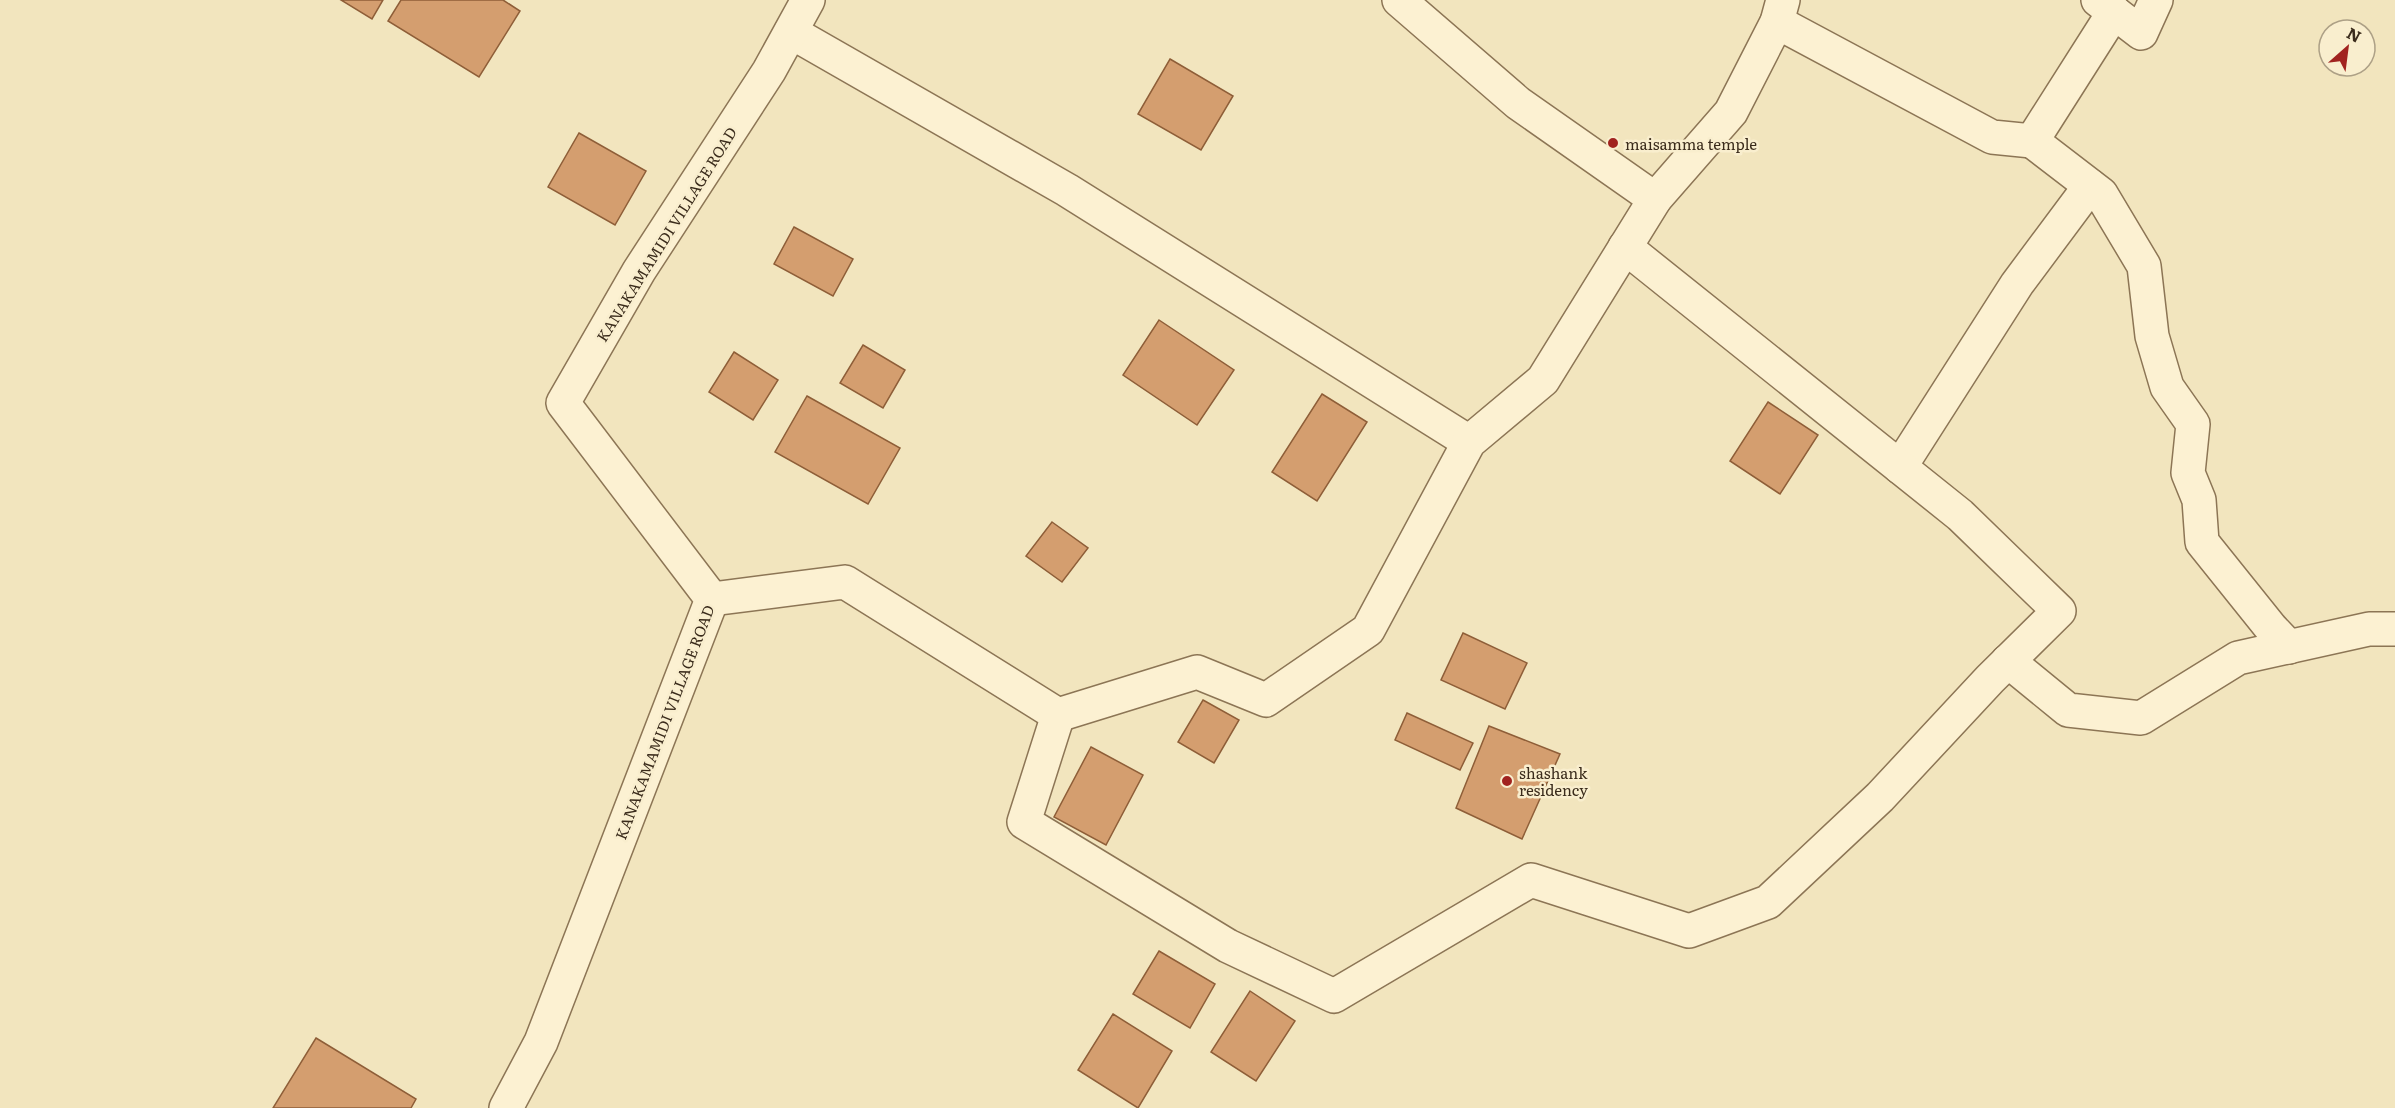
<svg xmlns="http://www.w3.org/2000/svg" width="2395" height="1108" viewBox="0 0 2395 1108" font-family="Literata,serif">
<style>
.building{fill:#d49e6f;stroke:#8e5e38;stroke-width:1.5}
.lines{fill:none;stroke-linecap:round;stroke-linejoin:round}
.minor-casing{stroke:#8c7555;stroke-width:36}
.tertiary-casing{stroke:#8c7555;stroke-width:36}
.minor{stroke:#fcf1d2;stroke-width:33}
.tertiary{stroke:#fcf1d2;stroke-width:33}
.poi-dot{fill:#a1231f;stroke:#f9eece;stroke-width:2}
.labels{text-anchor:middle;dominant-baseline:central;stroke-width:5;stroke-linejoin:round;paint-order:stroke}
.poi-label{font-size:15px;fill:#3a2b1b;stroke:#f9eece;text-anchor:start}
.street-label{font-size:15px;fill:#3a2b1b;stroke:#f9eece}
</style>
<rect width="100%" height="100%" fill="#f2e5be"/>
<g class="building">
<path d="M 341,0 L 383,0 L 372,19 Z"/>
<path d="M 401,0 L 503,0 L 520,11 L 479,77 L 388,21 Z"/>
<path d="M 1170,59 L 1233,96 L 1201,150 L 1138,114 Z"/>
<path d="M 579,133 L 646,171 L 615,225 L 548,187 Z"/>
<path d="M 794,227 L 853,259 L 833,296 L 774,264 Z"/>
<path d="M 1159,320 L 1234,370 L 1197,425 L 1123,375 Z"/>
<path d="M 863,345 L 905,370 L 883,408 L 840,383 Z"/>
<path d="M 734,352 L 778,380 L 753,420 L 709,392 Z"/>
<path d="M 1322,394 L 1367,422 L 1317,501 L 1272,472 Z"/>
<path d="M 807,396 L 900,448 L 868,504 L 775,452 Z"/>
<path d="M 1768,402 L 1818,435 L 1780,494 L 1730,461 Z"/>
<path d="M 1052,522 L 1088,548 L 1062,582 L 1026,556 Z"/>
<path d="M 1463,633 L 1527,663 L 1505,709 L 1441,680 Z"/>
<path d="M 1203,700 L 1239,720 L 1214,763 L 1178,742 Z"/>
<path d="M 1407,713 L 1473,743 L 1460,770 L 1395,740 Z"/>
<path d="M 1489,726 L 1560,754 L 1522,839 L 1456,808 Z"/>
<path d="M 1091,747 L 1143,775 L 1106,845 L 1054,817 Z"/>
<path d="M 1159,951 L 1215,984 L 1190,1028 L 1133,994 Z"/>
<path d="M 1250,991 L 1295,1021 L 1256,1081 L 1211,1052 Z"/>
<path d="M 1113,1014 L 1172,1051 L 1138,1108 L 1078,1070 Z"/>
<path d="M 316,1038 L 416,1099 L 411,1108 L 273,1108 Z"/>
</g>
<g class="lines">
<defs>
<g id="minor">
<path d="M 1399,0 L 1518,103 L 1655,199"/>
<path d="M 2098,0 L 2141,33 L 2156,0"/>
<path d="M 2114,12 L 2032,141 L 2101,194 L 2144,266 L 2152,336 L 2167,387 L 2193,424 L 2188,473 L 2199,500 L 2202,542 L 2271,628 L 2289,647"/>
<path d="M 1777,22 L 1992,137 L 2032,141"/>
<path d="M 791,32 L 1067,190 L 1469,442"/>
<path d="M 1900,467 L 2017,284 L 2090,186"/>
<path d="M 712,599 L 845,582 L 1058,715 L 1197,672 L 1266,700 L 1368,630 L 1469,442 L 1543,380 L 1655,199 L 1731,112 L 1777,22 L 1783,0"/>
<path d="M 2008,661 L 2068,710 L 2141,718 L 2238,658 L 2369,629 L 2395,629"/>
<path d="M 1058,715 L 1024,822 L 1228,946 L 1334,996 L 1531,880 L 1689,931 L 1768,902 L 1880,797 L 1990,679 L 2059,611 L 1960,515 L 1625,247"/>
</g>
<path id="tertiary" d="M 506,1108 L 541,1042 L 712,599 L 563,403 L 639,271 L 769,71 L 808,0"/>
</defs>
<use href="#minor" class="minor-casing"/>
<use href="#tertiary" class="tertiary-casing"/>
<use href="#minor" class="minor"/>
<use href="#tertiary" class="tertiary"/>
</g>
<g class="poi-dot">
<circle cx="1613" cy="143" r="6"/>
<circle cx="1507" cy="781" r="6"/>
</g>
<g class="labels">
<g class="poi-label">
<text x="1625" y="143">maisamma temple</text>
<text x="1519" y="772">shashank<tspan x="1519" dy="17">residency</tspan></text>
</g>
<g class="street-label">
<text transform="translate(666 234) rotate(-58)">KANAKAMAMIDI VILLAGE ROAD</text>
<text transform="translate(664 722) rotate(-69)">KANAKAMAMIDI VILLAGE ROAD</text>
</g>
</g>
<g transform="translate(2347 48) rotate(28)"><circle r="28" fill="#f9eece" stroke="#ada086" stroke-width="1.5"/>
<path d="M0-4.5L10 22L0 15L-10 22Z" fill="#a1231f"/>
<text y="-9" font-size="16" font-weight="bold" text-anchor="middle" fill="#3a2b1b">N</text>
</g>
</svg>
